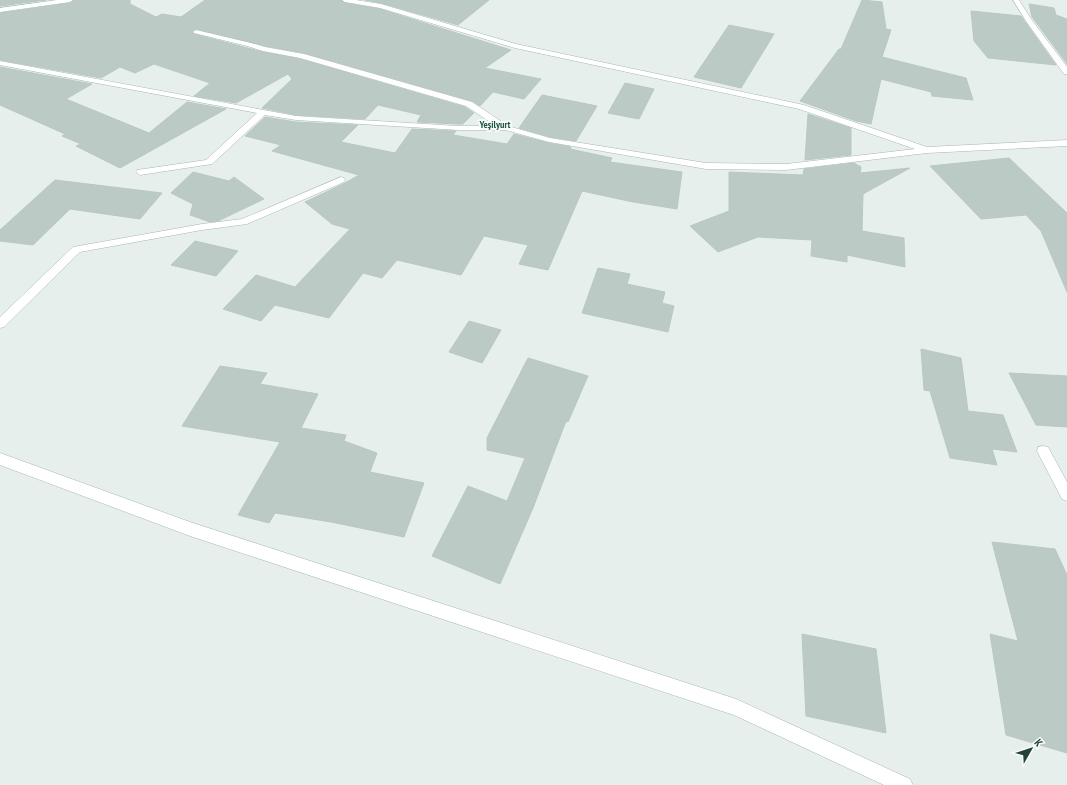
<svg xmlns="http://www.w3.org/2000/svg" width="1067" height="785" viewBox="0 0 1067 785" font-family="'PT Sans Narrow',sans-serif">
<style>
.building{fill:#bbcac4;stroke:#b8c9c2}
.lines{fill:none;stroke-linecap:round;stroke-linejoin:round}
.minor-casing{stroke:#a8b8b2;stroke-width:1}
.minor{fill:#fff;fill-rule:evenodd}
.labels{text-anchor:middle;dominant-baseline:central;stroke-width:4;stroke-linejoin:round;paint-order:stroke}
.far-quarter-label{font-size:10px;font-weight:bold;fill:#1f5548;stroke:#f7fbf9}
</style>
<rect width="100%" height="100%" fill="#e6efeb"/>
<g class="building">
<path d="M 0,0 L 46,0 L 0,6 Z"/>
<path d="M 74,0 L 130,0 L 130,4 L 156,17 L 162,14 L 181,17 L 205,0 L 341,0 L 345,3 L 380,9 L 511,50 L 485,68 L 541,79 L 524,99 L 493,92 L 480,106 L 472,101 L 304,53 L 265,46 L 196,29 L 192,32 L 194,34 L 263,52 L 300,59 L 465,107 L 474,113 L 463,124 L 458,124 L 417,122 L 421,115 L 378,105 L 365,119 L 296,115 L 262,108 L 292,79 L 288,74 L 236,103 L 194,96 L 210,83 L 154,64 L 135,73 L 120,67 L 101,78 L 0,60 L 0,13 L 70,3 Z"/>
<path d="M 365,0 L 489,0 L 458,25 L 381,3 Z"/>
<path d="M 862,0 L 882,2 L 886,29 L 891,30 L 882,57 L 966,78 L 973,100 L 932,96 L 931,92 L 881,79 L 871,124 L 856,121 L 800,101 L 839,49 L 841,49 Z"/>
<path d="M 1029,4 L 1054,8 L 1056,15 L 1067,19 L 1067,64 L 1032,17 Z"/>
<path d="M 971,11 L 1021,16 L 1056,65 L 988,58 L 974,41 Z"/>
<path d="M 729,25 L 774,34 L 741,88 L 694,77 Z"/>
<path d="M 0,67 L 92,84 L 66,99 L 149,133 L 187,102 L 226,109 L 120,168 L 76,146 L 81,144 L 62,136 L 65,134 L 0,105 Z"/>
<path d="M 625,83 L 654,89 L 639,119 L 608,113 Z"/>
<path d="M 542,95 L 597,106 L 576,141 L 550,137 L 519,128 Z"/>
<path d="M 808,114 L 851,128 L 851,155 L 805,160 Z"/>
<path d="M 265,117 L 296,122 L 358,125 L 341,142 L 395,153 L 412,129 L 456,131 L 453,135 L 507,144 L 514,134 L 549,143 L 571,147 L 570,149 L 612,158 L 610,162 L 682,172 L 677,209 L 633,202 L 582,191 L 548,270 L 519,264 L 528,245 L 484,236 L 461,275 L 397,260 L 382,278 L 363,273 L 329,318 L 275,305 L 261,321 L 223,309 L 256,275 L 295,287 L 350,229 L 332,224 L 305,202 L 345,183 L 359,175 L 272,151 L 281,145 L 245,136 Z"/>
<path d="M 1009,158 L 1067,213 L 1067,292 L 1041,231 L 1026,215 L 981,219 L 930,166 Z"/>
<path d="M 854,163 L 861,167 L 860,173 L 910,168 L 863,194 L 862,231 L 904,238 L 905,267 L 847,255 L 847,262 L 811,256 L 812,240 L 758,237 L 718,252 L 690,226 L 729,211 L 729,172 L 803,175 L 804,169 Z"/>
<path d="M 193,172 L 229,181 L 234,177 L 264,199 L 218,221 L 210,222 L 190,215 L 193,204 L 171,193 Z"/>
<path d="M 55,180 L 162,193 L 140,219 L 70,209 L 33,245 L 0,241 L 0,230 Z"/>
<path d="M 195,241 L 238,251 L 216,276 L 171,265 Z"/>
<path d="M 598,268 L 630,274 L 627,284 L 665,292 L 662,303 L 674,306 L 668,332 L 582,313 Z"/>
<path d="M 469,321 L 501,330 L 482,363 L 449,352 Z"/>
<path d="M 921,349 L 961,358 L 968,411 L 1003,415 L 1017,452 L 992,449 L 997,465 L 950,458 L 930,391 L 924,390 Z"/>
<path d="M 528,358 L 588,376 L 568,422 L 566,421 L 533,508 L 500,584 L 432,556 L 468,486 L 507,501 L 525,458 L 487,450 L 487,438 Z"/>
<path d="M 220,366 L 267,373 L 260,384 L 318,394 L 301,428 L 346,435 L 344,441 L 377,453 L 370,472 L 424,483 L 404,537 L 331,522 L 275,513 L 269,523 L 238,515 L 280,442 L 182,426 Z"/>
<path d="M 1009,373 L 1067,376 L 1067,427 L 1036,425 Z"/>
<path d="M 992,542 L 1055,549 L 1067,575 L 1067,753 L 1006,735 L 990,634 L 1018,641 Z"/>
<path d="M 802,634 L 876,649 L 886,733 L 806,716 Z"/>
</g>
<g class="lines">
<defs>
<g id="minor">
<path d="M 57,0 L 73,0 L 70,2 L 0,12 L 0,8 Z"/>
<path d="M 342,0 L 356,0 L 381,4 L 516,44 L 804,105 L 927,147 L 1067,140 L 1067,146 L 927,153 L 786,170 L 706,169 L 549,142 L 505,130 L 458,130 L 296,120 L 265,115 L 212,164 L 140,175 L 136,172 L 137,170 L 206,160 L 257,113 L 0,65 L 0,61 L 296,116 L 458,126 L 496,126 L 466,106 L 300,58 L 263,51 L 247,46 L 194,33 L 193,32 L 196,30 L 251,43 L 265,47 L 304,54 L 472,102 L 508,126 L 550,138 L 706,163 L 786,164 L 915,149 L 799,109 L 515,48 L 380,8 L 345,2 Z"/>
<path d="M 1013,0 L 1019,0 L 1031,19 L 1067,67 L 1067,74 L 1064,74 L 1026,21 Z"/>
<path d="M 341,177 L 344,178 L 345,180 L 344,182 L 247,224 L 202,230 L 80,252 L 4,327 L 0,328 L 0,317 L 73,247 L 202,224 L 242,219 Z"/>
<path d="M 1043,446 L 1048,447 L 1067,482 L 1067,501 L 1062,499 L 1037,451 L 1038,447 Z"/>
<path d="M 0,453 L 190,522 L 736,699 L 910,779 L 913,785 L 884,785 L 734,715 L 190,536 L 0,465 Z"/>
</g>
</defs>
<use href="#minor" class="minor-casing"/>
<use href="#minor" class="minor"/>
</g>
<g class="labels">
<g class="far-quarter-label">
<text x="495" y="124">Yeşilyurt</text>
</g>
</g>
<g transform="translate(1031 749) rotate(51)" stroke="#f7fbf9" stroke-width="3" paint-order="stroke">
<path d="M0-3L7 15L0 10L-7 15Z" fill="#24423a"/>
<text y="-6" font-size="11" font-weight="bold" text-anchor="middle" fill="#24423a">K</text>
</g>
</svg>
